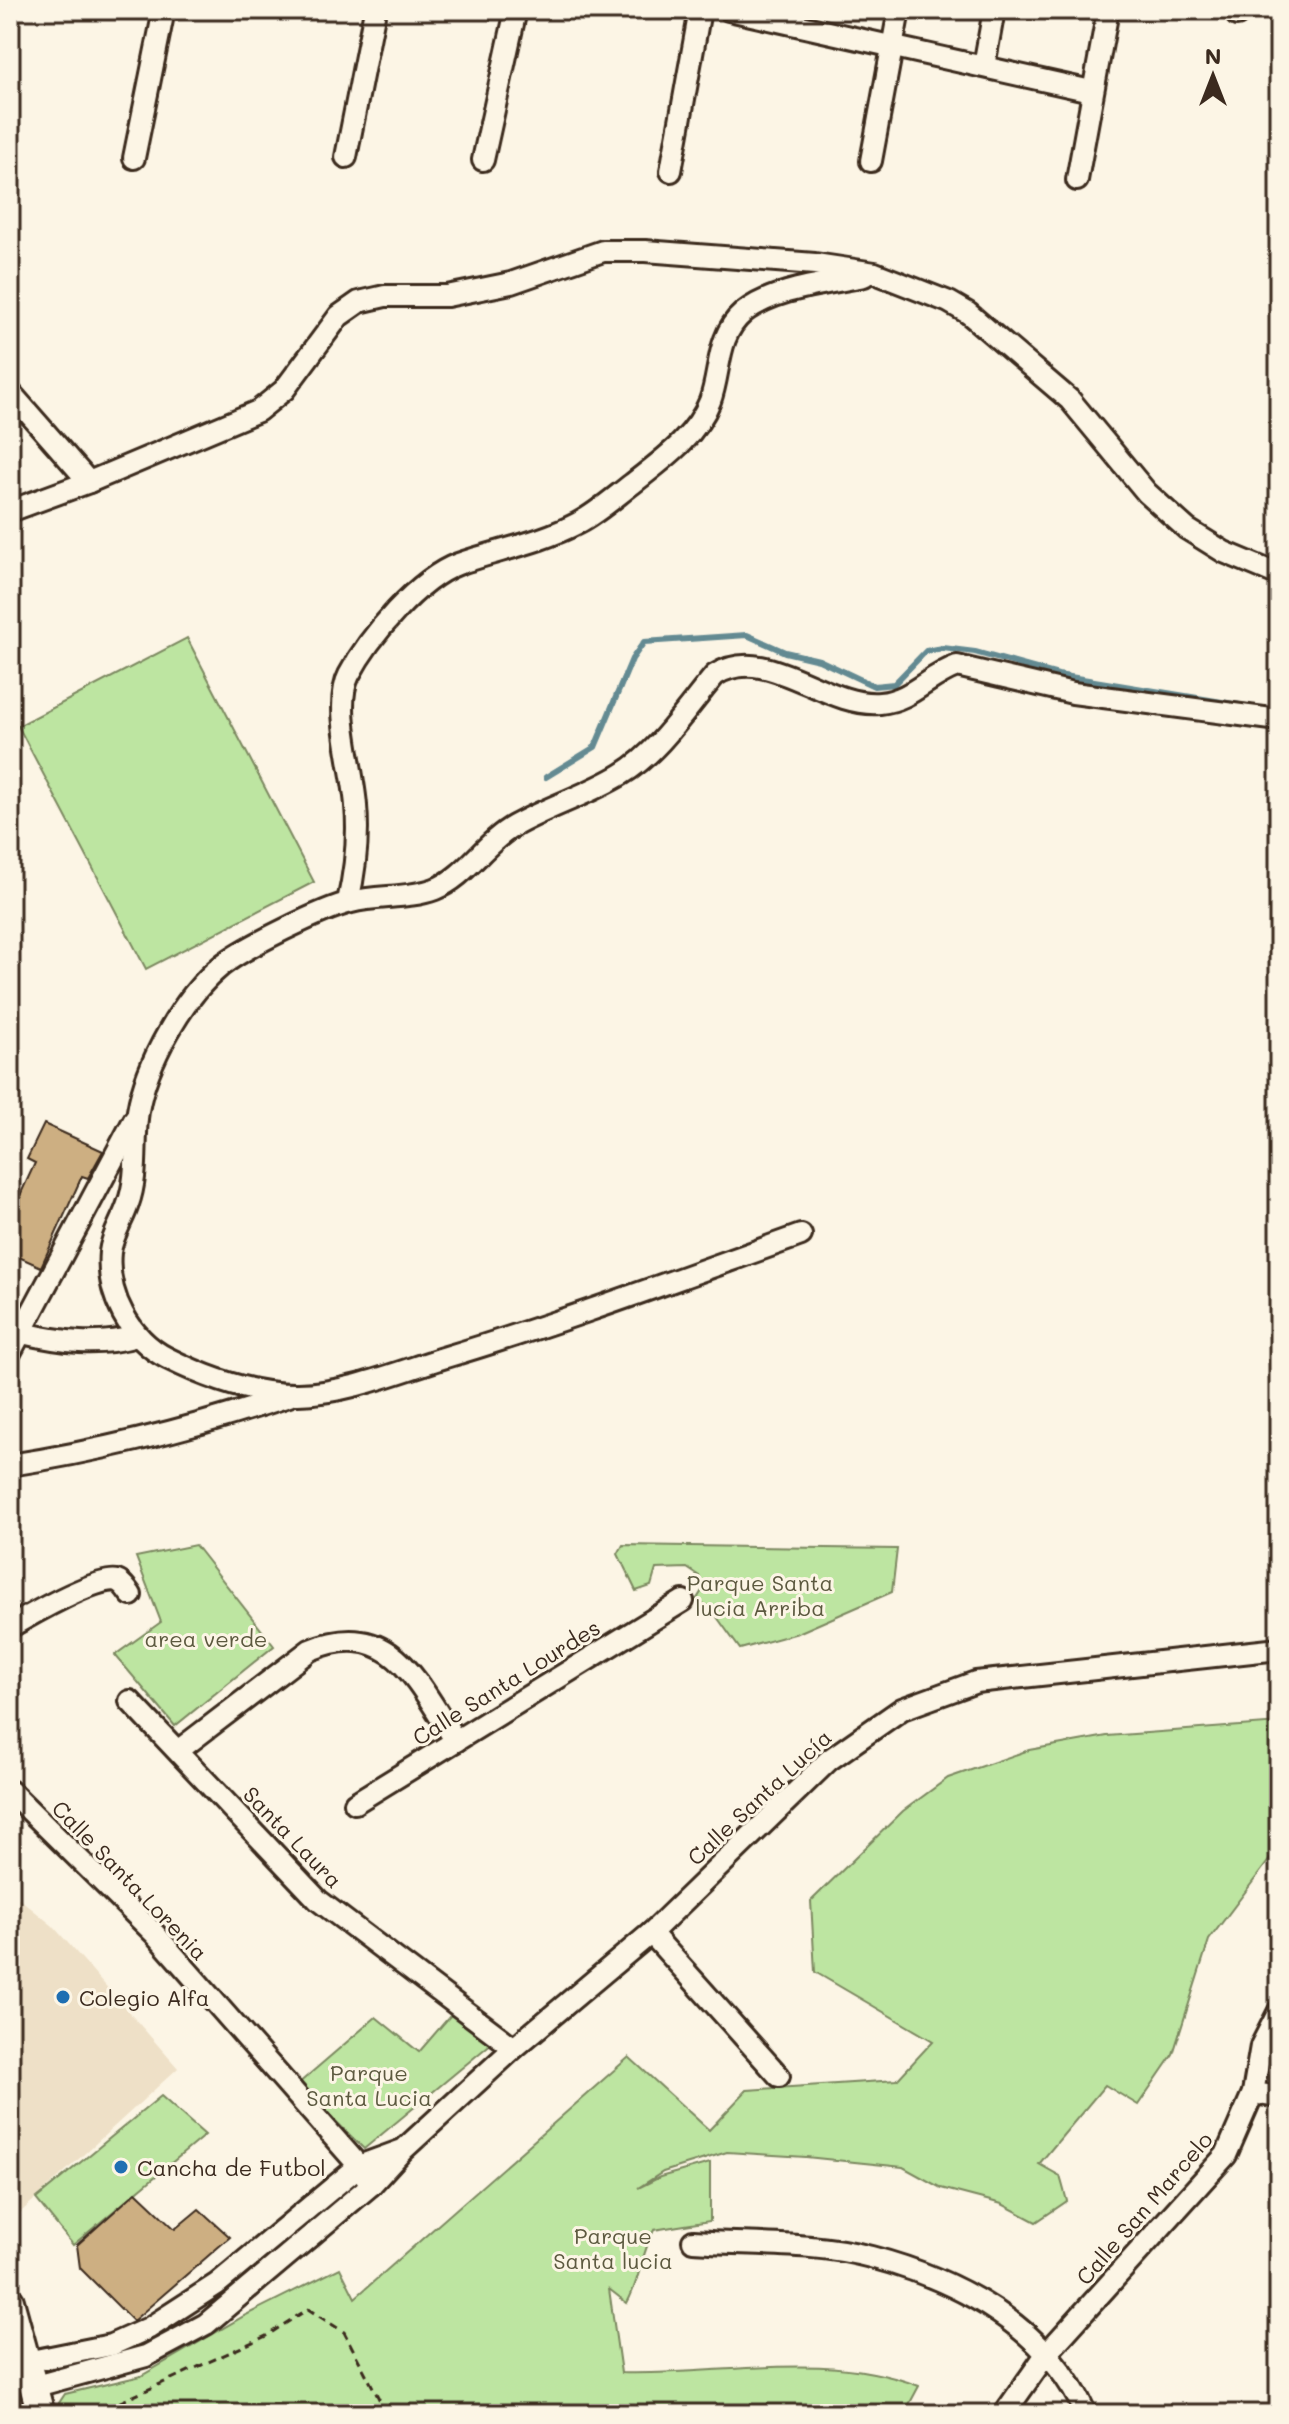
<svg xmlns="http://www.w3.org/2000/svg" width="1289" height="2424" viewBox="0 0 1289 2424" font-family="Mali,sans-serif">
<style>
.built{fill:#eee0c7}
.green{fill:#bde5a1;stroke:#7c8860;stroke-width:2}
.lines{fill:none;stroke-linecap:round;stroke-linejoin:round}
.stream{stroke:#648a92;stroke-width:6}
.building{fill:#cdaf82;stroke:#3b2a1e;stroke-width:2}
.minor-casing{stroke:#3b2a1e;stroke-width:26}
.major-casing{stroke:#3b2a1e;stroke-width:32}
.path{stroke:#3b2a1e;stroke-width:3;stroke-dasharray:8 6;stroke-linecap:butt}
.minor{stroke:#fcf5e5;stroke-width:20}
.major{stroke:#fcf5e5;stroke-width:26}
.poi-dot{fill:#1f6fb2;stroke:#fcf5e5;stroke-width:3}
.labels{text-anchor:middle;dominant-baseline:central;stroke-width:6;stroke-linejoin:round;paint-order:stroke}
.park-label{font-size:22px;fill:#5c593f;stroke:#fcf5e5}
.street-label{font-size:22px;fill:#3b2a1e;stroke:#fcf5e5}
.poi-label{font-size:22px;fill:#3b2a1e;stroke:#fcf5e5;text-anchor:start}
</style>
<rect width="100%" height="100%" fill="#fcf5e5"/>
<filter id="ink" filterUnits="userSpaceOnUse"><feTurbulence type="fractalNoise" baseFrequency=".0125" numOctaves="2"/><feDisplacementMap in="SourceGraphic" scale="16" xChannelSelector="R" yChannelSelector="G"/><feConvolveMatrix kernelMatrix="1 2 1 2 8 2 1 2 1" color-interpolation-filters="sRGB"/></filter>
<g filter="url(#ink)">
<path class="built" d="M 10,1891 L 53,1926 L 178,2068 L 10,2222 Z"/>
<g class="green">
<path d="M 187,638 L 314,882 L 146,969 L 18,726 Z"/>
<path d="M 195,1545 L 274,1646 L 175,1726 L 115,1655 L 161,1622 L 136,1557 Z"/>
<path d="M 623,1545 L 897,1549 L 892,1592 L 798,1633 L 740,1649 L 709,1606 L 695,1602 L 703,1589 L 699,1576 L 687,1568 L 656,1569 L 651,1586 L 636,1591 L 618,1554 Z"/>
<path d="M 1279,1723 L 1279,1855 L 1270,1859 L 1209,1940 L 1173,2054 L 1138,2105 L 1105,2085 L 1039,2164 L 1060,2176 L 1067,2201 L 1036,2222 L 1002,2204 L 941,2188 L 903,2167 L 806,2157 L 727,2152 L 663,2172 L 638,2188 L 660,2177 L 710,2163 L 710,2221 L 654,2230 C 641,2254 640,2280 627,2303 L 609,2289 L 621,2373 C 720,2376 823,2349 919,2386 L 904,2414 L 61,2414 L 59,2403 L 65,2394 L 141,2376 L 244,2316 L 340,2268 L 355,2298 L 629,2057 L 709,2130 L 747,2090 L 897,2080 L 933,2041 L 815,1972 L 811,1901 L 903,1811 L 948,1778 L 1029,1750 L 1107,1736 Z"/>
<path d="M 456,2009 L 493,2042 L 364,2149 L 298,2084 L 376,2017 L 419,2052 Z"/>
<path d="M 161,2096 L 205,2135 L 73,2245 L 36,2199 Z"/>
</g>
<g class="lines">
<path class="stream" d="M 546,777 L 595,747 L 632,659 L 644,642 L 747,635 L 785,652 L 819,660 L 874,686 L 894,684 L 926,651 L 943,648 L 975,652 L 1058,675 L 1252,707"/>
</g>
<g class="building">
<path d="M 44,1124 L 103,1151 L 88,1178 L 82,1176 L 41,1267 L 10,1253 L 10,1217 L 35,1163 L 27,1159 Z"/>
<path d="M 136,2192 L 175,2229 L 199,2209 L 230,2237 L 133,2321 L 80,2268 L 77,2245 Z"/>
</g>
<g class="lines">
<defs>
<g id="minor">
<path d="M 729,10 L 1091,91"/>
<path d="M 1237,15 L 1240,10"/>
<path d="M 984,66 L 994,10"/>
<path d="M 346,157 L 375,10"/>
<path d="M 134,158 L 164,10"/>
<path d="M 483,160 L 516,10"/>
<path d="M 871,161 L 899,10"/>
<path d="M 671,171 L 700,10"/>
<path d="M 1077,180 L 1108,10"/>
<path d="M 10,392 L 89,482 L 258,411 L 284,390 L 339,316 L 359,302 L 385,296 L 447,296 L 511,283 L 603,251 L 645,251 L 815,264 L 875,273 L 949,302 L 968,313 L 1070,400 L 1147,493 L 1187,529 L 1224,552 L 1279,575"/>
<path d="M 10,511 L 89,482"/>
<path d="M 348,902 C 355,871 359,839 356,806 C 354,771 333,706 349,675 C 369,637 418,579 458,564 C 498,550 540,543 578,523 C 597,513 615,497 632,484 C 661,461 696,437 710,401 C 721,372 716,336 743,313 C 774,288 827,284 864,276"/>
<path d="M 801,1235 C 683,1277 566,1321 446,1357 C 398,1372 348,1393 298,1394 C 253,1395 207,1378 167,1358 C 130,1339 106,1295 110,1252 C 112,1235 123,1220 128,1204 C 139,1174 133,1142 138,1111 C 146,1063 183,997 221,966 C 243,948 322,909 351,902 C 378,895 408,899 435,889 C 466,877 485,842 514,826 C 549,806 588,795 622,774 C 659,752 687,708 715,675 C 767,642 824,708 880,703 C 912,700 928,676 957,666 L 1073,693 L 1279,720"/>
<path d="M 22,1333 C 62,1342 97,1347 137,1336"/>
<path d="M 10,1353 L 134,1120"/>
<path d="M 10,1465 C 106,1450 197,1427 289,1396"/>
<path d="M 10,1627 C 27,1617 99,1575 117,1581 C 123,1583 127,1590 131,1595"/>
<path d="M 130,1701 L 318,1900 L 514,2048"/>
<path d="M 179,1750 L 310,1650 C 392,1616 417,1683 456,1741"/>
<path d="M 10,1791 L 155,1934 L 359,2166 L 371,2185"/>
<path d="M 355,1803 L 683,1601"/>
<path d="M 651,1933 L 779,2076"/>
<path d="M 1253,2093 L 1279,2097"/>
<path d="M 693,2241 C 750,2245 815,2242 871,2257 C 959,2280 1048,2328 1086,2414"/>
<path d="M 16,2364 L 111,2345 L 149,2328 L 217,2284 L 359,2166 L 400,2151"/>
<path d="M 10,2373 L 36,2386 L 146,2356 L 206,2324 L 371,2185 L 403,2150 L 514,2048 L 651,1933 L 829,1760 L 902,1709 L 976,1682 L 1279,1649"/>
<path d="M 1004,2414 L 1047,2353 L 1226,2155 L 1253,2093 L 1261,2046 L 1279,2011"/>
</g>
<path id="major" d="M 10,2301 L 41,2414"/>
</defs>
<use href="#minor" class="minor-casing"/>
<use href="#major" class="major-casing"/>
<path class="path" d="M 94,2414 L 266,2336 L 308,2309 L 344,2332 L 387,2414"/>
<use href="#minor" class="minor"/>
<use href="#major" class="major"/>
</g>
</g>
<g class="poi-dot">
<circle cx="63" cy="1997" r="8"/>
<circle cx="121" cy="2167" r="8"/>
</g>
<g class="labels">
<g class="park-label">
<text x="760" y="1582">Parque Santa<tspan x="760" dy="25">lucia Arriba</tspan></text>
<text x="206" y="1638">area verde</text>
<text x="369" y="2072">Parque<tspan x="369" dy="25">Santa Lucia</tspan></text>
<text x="613" y="2235">Parque<tspan x="613" dy="25">Santa lucia</tspan></text>
</g>
<g class="street-label">
<text transform="translate(506 1682) rotate(-32)">Calle Santa Lourdes</text>
<text transform="translate(759 1797) rotate(-43)">Calle Santa Lucía</text>
<text transform="translate(293 1837) rotate(46)">Santa Laura</text>
<text transform="translate(130 1880) rotate(46)">Calle Santa Lorenia</text>
<text transform="translate(1144 2208) rotate(-49)">Calle San Marcelo</text>
</g>
<g class="poi-label">
<text x="79" y="1997">Colegio Alfa</text>
<text x="137" y="2167">Cancha de Futbol</text>
</g>
</g>
<rect width="1289" height="2424" fill="none" stroke="#fcf5e5" stroke-width="40"/>
<rect x="20" y="20" width="1249" height="2384" fill="none" stroke="#3b2a1e" stroke-width="3" filter="url(#ink)"/>
<g transform="translate(1213 76)" stroke="#fcf5e5" stroke-width="6" paint-order="stroke">
<path d="M0-6L14 30L0 20L-14 30Z" fill="#3b2a1e"/>
<text y="-12" font-size="22" font-weight="bold" text-anchor="middle" fill="#3b2a1e">N</text>
</g>
</svg>
